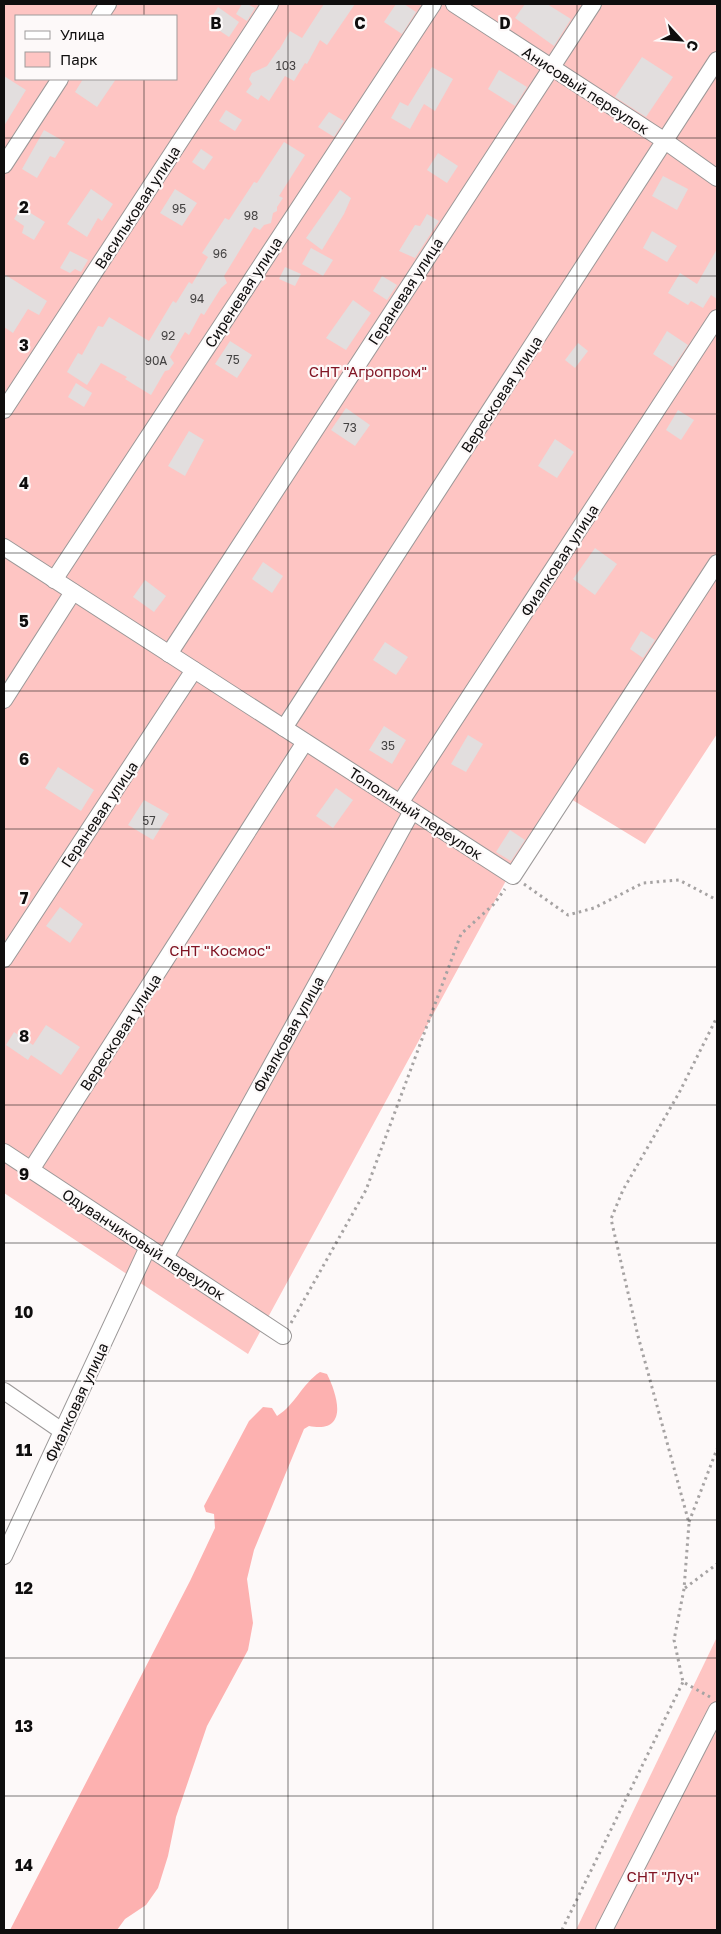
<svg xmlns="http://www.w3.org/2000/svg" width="721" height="1934" viewBox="0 0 721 1934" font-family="'Golos Text',sans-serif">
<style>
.green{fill:#fec5c3;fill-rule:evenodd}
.forest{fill:#fdb1b0}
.building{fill:#e2dede}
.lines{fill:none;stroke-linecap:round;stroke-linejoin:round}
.minor-casing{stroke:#9b9898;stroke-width:18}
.path{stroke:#a6a3a3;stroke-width:3;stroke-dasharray:2.5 4;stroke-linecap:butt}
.minor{stroke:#fff;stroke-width:16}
.grid{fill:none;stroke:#0f0e0e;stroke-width:1;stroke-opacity:0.55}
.labels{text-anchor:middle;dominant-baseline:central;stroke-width:4.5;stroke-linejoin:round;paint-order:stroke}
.number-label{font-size:12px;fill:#444242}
.street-label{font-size:15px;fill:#0f0e0e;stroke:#fdf9f9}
.park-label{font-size:15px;fill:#811524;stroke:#fdf9f9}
.grid-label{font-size:16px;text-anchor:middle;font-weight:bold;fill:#0f0e0e;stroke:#fdf9f9;stroke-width:4.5;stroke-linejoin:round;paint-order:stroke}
</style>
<rect width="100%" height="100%" fill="#fdf9f9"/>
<g class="green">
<path d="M 4,4 L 717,4 L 717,734 L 645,844 L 561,793 L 508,877 L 248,1354 L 4,1193 ZM 16,16 L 176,16 L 176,79 L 16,79 Z"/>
<path d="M 717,1637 L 717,1930 L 576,1930 Z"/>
</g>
<path class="forest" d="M 320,1372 L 327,1374 C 338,1396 349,1434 309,1426 L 304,1429 L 254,1550 L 247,1579 L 253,1623 L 248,1650 L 207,1726 L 176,1817 L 168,1856 L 158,1888 L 146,1905 L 125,1919 L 117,1930 L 10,1930 L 190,1581 L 215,1528 L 214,1514 L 206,1512 L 204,1506 L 249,1421 L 263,1407 L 272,1408 L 277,1416 C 295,1405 302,1384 320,1372 Z"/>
<g class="building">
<path d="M 242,4 L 247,4 L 255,8 L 247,21 L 236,14 Z"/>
<path d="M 324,4 L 355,4 L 327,45 L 320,40 L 307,64 L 305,63 L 294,81 L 285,76 L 269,101 L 261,95 L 258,100 L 246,92 L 252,84 L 249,79 L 252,73 L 267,66 L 278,50 L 279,50 L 290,31 L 302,38 Z"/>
<path d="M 396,4 L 404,4 L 416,12 L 402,34 L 384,22 Z"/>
<path d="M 525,4 L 547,4 L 571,19 L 554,46 L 515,18 Z"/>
<path d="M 218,7 L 239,22 L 229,37 L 208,23 Z"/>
<path d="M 642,57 L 673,77 L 646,117 L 615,97 Z"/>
<path d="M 432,67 L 453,79 L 435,111 L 424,104 L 410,129 L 391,118 L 400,102 L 408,106 Z"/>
<path d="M 499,70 L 527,87 L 515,106 L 488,89 Z"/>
<path d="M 4,76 L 26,90 L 4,126 Z"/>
<path d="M 83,79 L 116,79 L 97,107 L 75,92 Z"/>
<path d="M 226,110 L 242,120 L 235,131 L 219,121 Z"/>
<path d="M 329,112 L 344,121 L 334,137 L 318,127 Z"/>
<path d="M 44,130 L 65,142 L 55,158 L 50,156 L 37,178 L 22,169 Z"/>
<path d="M 284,142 L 305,155 L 279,196 L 283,198 L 277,207 L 277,211 L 273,213 L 271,223 L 264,225 L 260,230 L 254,227 L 224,276 L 227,283 L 221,288 L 204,315 L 201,313 L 189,335 L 185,332 L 170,357 L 174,363 L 169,370 L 165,371 L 151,395 L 125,379 L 127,377 L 101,363 L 87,385 L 67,372 L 78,353 L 82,355 L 98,326 L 103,327 L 109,317 L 149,341 L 173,301 L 176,303 L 189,282 L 192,284 L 208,257 L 202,253 L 225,218 L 229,220 L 254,182 L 257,183 Z"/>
<path d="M 201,149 L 213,157 L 204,170 L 192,162 Z"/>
<path d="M 438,153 L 458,166 L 447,183 L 427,170 Z"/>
<path d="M 663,176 L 688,189 L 677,210 L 652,196 Z"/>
<path d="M 91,189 L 113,204 L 102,221 L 98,218 L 87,237 L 67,224 Z"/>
<path d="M 175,189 L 197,203 L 182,226 L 160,213 Z"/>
<path d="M 340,190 L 351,198 L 344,214 L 322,250 L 306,238 Z"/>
<path d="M 21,207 L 45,222 L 34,240 L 22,233 L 24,226 L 14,219 Z"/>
<path d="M 427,214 L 439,221 L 415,258 L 399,251 L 415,225 L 420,226 Z"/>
<path d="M 652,231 L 677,246 L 667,262 L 643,248 Z"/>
<path d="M 311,248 L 333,260 L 323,276 L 302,264 Z"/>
<path d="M 717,249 L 717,299 L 711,295 L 703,308 L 691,301 L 688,305 L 668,293 L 680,273 L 697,284 Z"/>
<path d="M 70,251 L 88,260 L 81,272 L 75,269 L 70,273 L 60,268 Z"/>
<path d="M 285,267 L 301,274 L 295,286 L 279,279 Z"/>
<path d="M 4,274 L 47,301 L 39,315 L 28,309 L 13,333 L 4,327 Z"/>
<path d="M 382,276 L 397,285 L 387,300 L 373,291 Z"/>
<path d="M 353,300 L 371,313 L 346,350 L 326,338 Z"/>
<path d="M 667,331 L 688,345 L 673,367 L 653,354 Z"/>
<path d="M 230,341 L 252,355 L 237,378 L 215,364 Z"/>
<path d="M 578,343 L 588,351 L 575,368 L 565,360 Z"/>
<path d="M 76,383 L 92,393 L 84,407 L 68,397 Z"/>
<path d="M 346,408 L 370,425 L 355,446 L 331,430 Z"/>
<path d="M 678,410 L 694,420 L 681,440 L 666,430 Z"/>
<path d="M 189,431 L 204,440 L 185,476 L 168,466 Z"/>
<path d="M 555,439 L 574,452 L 557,478 L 538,466 Z"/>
<path d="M 595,548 L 617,564 L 595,595 L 573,579 Z"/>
<path d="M 263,562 L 283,576 L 272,593 L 252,579 Z"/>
<path d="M 145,580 L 166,596 L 154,612 L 133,597 Z"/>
<path d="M 641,631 L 655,640 L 643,658 L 630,649 Z"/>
<path d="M 385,642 L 408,657 L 396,675 L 373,660 Z"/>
<path d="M 384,726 L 406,740 L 392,764 L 369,750 Z"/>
<path d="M 468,735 L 483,744 L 466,772 L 451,764 Z"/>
<path d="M 58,767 L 94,790 L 81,811 L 45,788 Z"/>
<path d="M 336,788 L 353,800 L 333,828 L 316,816 Z"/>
<path d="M 144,800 L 169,814 L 153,840 L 128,825 Z"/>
<path d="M 510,830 L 525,840 L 511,861 L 496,852 Z"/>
<path d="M 60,907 L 83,924 L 70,943 L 46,926 Z"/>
<path d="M 46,1025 L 80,1047 L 61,1075 L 31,1055 L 28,1060 L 6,1045 L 14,1032 L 33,1045 Z"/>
</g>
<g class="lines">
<defs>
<g id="minor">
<path d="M 454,4 L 665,141 L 717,178"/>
<path d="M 100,16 L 108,4"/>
<path d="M 4,165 L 60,79"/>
<path d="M 4,410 L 270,4"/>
<path d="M 4,547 L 513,876 L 717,563"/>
<path d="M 54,580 L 433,4"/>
<path d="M 169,654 L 593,4"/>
<path d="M 4,700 L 73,592"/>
<path d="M 284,728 L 717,60"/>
<path d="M 400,803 L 717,318"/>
<path d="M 4,959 L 194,670"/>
<path d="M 4,1152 L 283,1336"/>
<path d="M 31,1170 L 305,742"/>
<path d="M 165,1258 L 412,811"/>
<path d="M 4,1391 L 62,1431"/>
<path d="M 4,1556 L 148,1247"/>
<path d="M 604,1930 L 717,1710"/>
</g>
</defs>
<use href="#minor" class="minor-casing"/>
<g class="path">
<path d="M 524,884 L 568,915 L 594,908 L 643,883 L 679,880 L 717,900"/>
<path d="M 291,1323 L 366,1190 L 461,934 L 494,904 L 505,889"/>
<path d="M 689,1522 L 717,1449"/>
<path d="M 685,1588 L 717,1564"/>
<path d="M 710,1697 L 683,1682 L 674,1640 L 684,1589 L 689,1523 L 638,1336 L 611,1219 L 623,1190 L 679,1093 L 717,1017"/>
<path d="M 562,1930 L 683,1682"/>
</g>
<use href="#minor" class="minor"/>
</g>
<path class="grid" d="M 144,4 L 144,16M 288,4 L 288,1930M 433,4 L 433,1930M 577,4 L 577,1930M 144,79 L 144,1930M 4,138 L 717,138M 4,276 L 717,276M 4,414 L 717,414M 4,553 L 717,553M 4,691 L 717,691M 4,829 L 717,829M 4,967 L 717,967M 4,1105 L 717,1105M 4,1243 L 717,1243M 4,1381 L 717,1381M 4,1520 L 717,1520M 4,1658 L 717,1658M 4,1796 L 717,1796"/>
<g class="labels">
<g class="number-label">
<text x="286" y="65">103</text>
<text x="179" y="208">95</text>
<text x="251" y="215">98</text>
<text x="220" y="253">96</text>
<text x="197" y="298">94</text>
<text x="168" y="335">92</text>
<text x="233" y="359">75</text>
<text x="156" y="360">90А</text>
<text x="350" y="427">73</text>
<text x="388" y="745">35</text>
<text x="149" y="820">57</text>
</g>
<g class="street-label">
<text transform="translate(586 90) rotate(33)">Анисовый переулок</text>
<text transform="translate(137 207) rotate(-57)">Васильковая улица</text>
<text transform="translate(405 291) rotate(-57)">Гераневая улица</text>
<text transform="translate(243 292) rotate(-57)">Сиреневая улица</text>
<text transform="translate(501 394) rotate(-57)">Вересковая улица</text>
<text transform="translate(559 560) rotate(-57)">Фиалковая улица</text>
<text transform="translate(416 813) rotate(33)">Тополиный переулок</text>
<text transform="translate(99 814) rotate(-56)">Гераневая улица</text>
<text transform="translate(120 1032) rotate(-57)">Вересковая улица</text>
<text transform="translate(288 1034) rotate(-61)">Фиалковая улица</text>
<text transform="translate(144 1244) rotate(33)">Одуванчиковый переулок</text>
<text transform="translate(76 1402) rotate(-65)">Фиалковая улица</text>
</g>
<g class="park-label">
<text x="368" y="371">СНТ "Агропром"</text>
<text x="220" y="950">СНТ "Космос"</text>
<text x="663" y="1876">СНТ "Луч"</text>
</g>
</g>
<g class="grid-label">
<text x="216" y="29">B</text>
<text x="360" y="29">C</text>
<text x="505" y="29">D</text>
<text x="24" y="213">2</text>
<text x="24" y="351">3</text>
<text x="24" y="489">4</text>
<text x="24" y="627">5</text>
<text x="24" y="765">6</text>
<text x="24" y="904">7</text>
<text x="24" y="1042">8</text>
<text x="24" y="1180">9</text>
<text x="24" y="1318">10</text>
<text x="24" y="1456">11</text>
<text x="24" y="1594">12</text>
<text x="24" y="1732">13</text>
<text x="24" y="1871">14</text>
</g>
<rect width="721" height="1934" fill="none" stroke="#0f0e0e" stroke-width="10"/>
<rect x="15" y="15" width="162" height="65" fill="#fdf9f9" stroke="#9e9b9b"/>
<rect x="25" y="31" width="25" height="8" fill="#ffffff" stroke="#9e9b9b"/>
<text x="60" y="40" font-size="15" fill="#0f0e0e">Улица</text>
<rect x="25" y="52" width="25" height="15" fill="#fec5c3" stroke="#9e9b9b"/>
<text x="60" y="65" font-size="15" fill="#0f0e0e">Парк</text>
<g transform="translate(681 40) rotate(116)" stroke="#fdf9f9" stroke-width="4" paint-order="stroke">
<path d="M0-4L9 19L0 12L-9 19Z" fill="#0f0e0e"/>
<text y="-8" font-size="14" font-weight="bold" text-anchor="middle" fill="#0f0e0e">С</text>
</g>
</svg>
